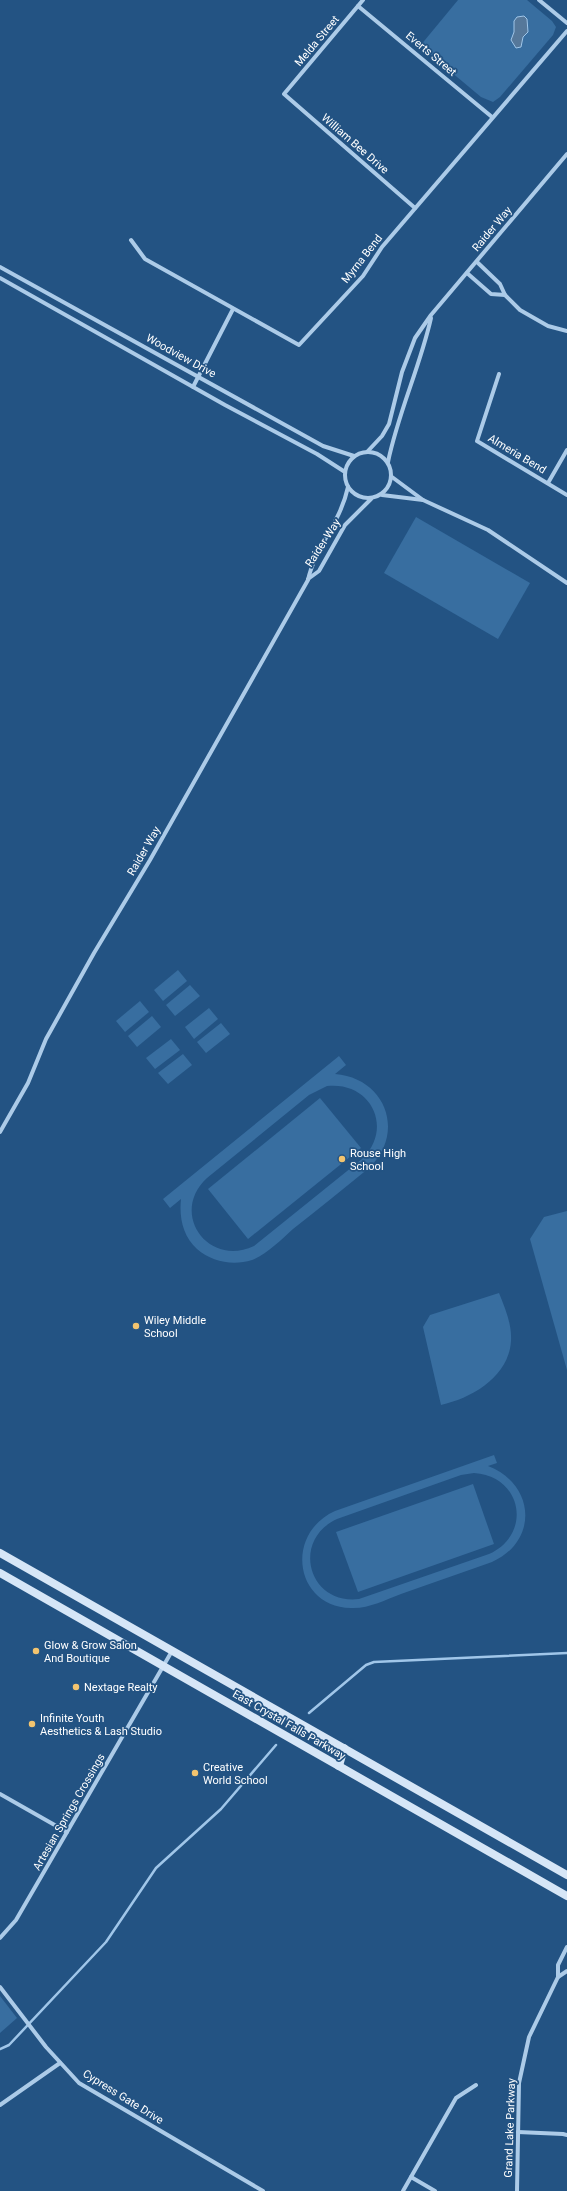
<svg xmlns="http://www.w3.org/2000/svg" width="567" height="2191" viewBox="0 0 567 2191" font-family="Roboto,sans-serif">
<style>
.green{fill:#386ea0;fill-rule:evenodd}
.water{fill:#56789a;stroke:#a0c6e9}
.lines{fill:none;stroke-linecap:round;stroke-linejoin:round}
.stream{stroke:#a0c6e9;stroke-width:2.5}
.street{stroke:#accbe8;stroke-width:4}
.secondary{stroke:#d6e6f7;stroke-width:8}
.poi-dot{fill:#f3c46f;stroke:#235383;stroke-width:1.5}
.labels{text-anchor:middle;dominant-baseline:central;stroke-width:3.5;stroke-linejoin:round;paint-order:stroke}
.street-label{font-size:11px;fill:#fff;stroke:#235383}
.poi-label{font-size:11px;fill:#fff;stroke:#235383;text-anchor:start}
</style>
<rect width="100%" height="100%" fill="#235383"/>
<g class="green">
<path d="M 458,0 L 527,0 L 552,21 L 556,27 L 553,35 L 500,97 L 493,102 L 481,97 L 420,46 Z"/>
<path d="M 416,517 L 530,583 L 498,639 L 384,573 Z"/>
<path d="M 178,970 L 187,981 L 163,1001 L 154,990 Z"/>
<path d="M 190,985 L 200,996 L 175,1016 L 166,1005 Z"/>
<path d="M 140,1001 L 149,1012 L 125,1032 L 116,1021 Z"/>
<path d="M 209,1008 L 218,1019 L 194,1039 L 185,1027 Z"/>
<path d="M 152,1016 L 161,1027 L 137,1047 L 128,1036 Z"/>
<path d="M 221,1023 L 230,1034 L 206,1053 L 197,1042 Z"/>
<path d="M 171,1039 L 180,1050 L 155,1069 L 146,1058 Z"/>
<path d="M 183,1054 L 192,1065 L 168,1084 L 158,1073 Z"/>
<path d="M 339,1056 L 346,1065 L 335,1074 C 386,1078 406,1133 369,1168 C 344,1188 319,1209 293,1229 C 281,1240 267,1254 252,1260 C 233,1266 212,1262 197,1249 C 183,1236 179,1218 181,1199 L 170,1208 L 163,1199 ZM 327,1086 C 371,1081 394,1128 362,1159 L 254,1246 C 208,1268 169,1213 207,1178 L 309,1095 Z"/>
<path d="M 320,1098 L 361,1148 L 248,1239 L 208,1189 Z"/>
<path d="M 567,1211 L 567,1370 L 530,1239 L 544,1217 Z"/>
<path d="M 499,1293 C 505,1308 512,1324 511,1341 C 509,1376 473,1398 441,1405 L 423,1327 L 430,1315 Z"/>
<path d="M 494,1455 L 497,1463 L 488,1466 C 535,1484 539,1541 492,1562 C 462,1573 431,1583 401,1594 C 385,1600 368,1609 351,1608 C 295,1607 284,1534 335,1511 ZM 474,1473 C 522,1476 533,1534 489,1554 L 359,1599 C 308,1605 291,1540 337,1519 L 461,1475 Z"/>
<path d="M 473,1484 L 494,1544 L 358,1592 L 336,1532 Z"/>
<path d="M 0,1996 L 17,2018 L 0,2033 Z"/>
</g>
<path class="water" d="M 524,16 L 527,19 L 528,32 L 523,37 L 521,47 L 516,48 L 511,40 L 514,32 L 514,21 L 517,17 Z"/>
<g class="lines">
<g class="stream">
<path d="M 309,1713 L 366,1665 L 374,1662 L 567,1653"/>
<path d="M 0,2049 L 9,2045 L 106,1942 L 156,1868 L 221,1809 L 276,1745"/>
</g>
<g class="street">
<path d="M 363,0 L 284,94 L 415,208"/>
<path d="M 539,0 L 567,23"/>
<path d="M 358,6 L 492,117"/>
<path d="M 131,240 L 145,259 L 299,345 L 363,276 L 382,247 L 567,31"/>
<path d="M 477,262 L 500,284 L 505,295 L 520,310 L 548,326 L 567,331"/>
<path d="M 0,267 L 323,446 L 354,456"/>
<path d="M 467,273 L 491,294 L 505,295"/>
<path d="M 0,278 L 225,405 L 317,454 L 345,472"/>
<path d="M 499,374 L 477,441 L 567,495"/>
<path d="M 193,387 L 233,309"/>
<circle cx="368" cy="475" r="23"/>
<path d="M 367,452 L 382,436 L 389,424 L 402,372 L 415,338 L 431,315 L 567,154"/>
<path d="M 388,462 C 398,413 420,367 431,318"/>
<path d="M 392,477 L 423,500 L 488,530 L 567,583"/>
<path d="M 548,483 L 567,450"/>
<path d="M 382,495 L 423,500"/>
<path d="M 308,579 L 319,571 L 345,525 L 371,499"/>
<path d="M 0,1132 L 28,1083 L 46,1039 L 94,953 L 150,860 L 308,580 C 315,547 340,524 348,487"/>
<path d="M 0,1794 L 67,1832"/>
<path d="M 0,1938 L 16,1920 L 172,1651"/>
<path d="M 567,1947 L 558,1965 L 558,1977 L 567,1971"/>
<path d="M 0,1987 L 46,2047 L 79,2083 L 263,2191"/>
<path d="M 0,2105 L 60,2063"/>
<path d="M 518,2132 L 563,2134 L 567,2135"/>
<path d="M 411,2177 L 435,2191"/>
<path d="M 403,2191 L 456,2098 L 476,2085"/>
<path d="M 517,2191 L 519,2083 L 529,2037 L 558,1977"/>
</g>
<g class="secondary">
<path d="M 0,1553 L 567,1875"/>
<path d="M 0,1573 L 567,1896"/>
<path d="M 339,1766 L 344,1748"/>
</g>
</g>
<g class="poi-dot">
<circle cx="342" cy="1159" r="4"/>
<circle cx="136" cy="1326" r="4"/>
<circle cx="36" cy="1651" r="4"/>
<circle cx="76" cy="1687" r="4"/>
<circle cx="32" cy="1724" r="4"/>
<circle cx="195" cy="1773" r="4"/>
</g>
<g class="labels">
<g class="street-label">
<text transform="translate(317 41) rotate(-50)">Melda Street</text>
<text transform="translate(431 54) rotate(40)">Everts Street</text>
<text transform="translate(355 144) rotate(41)">William Bee Drive</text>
<text transform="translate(492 229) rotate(-50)">Raider Way</text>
<text transform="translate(362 259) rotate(-52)">Myrna Bend</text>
<text transform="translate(181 356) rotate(29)">Woodview Drive</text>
<text transform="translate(517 454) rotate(31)">Almeria Bend</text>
<text transform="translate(323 543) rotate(-57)">Raider Way</text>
<text transform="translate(144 851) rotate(-60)">Raider Way</text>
<text transform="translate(289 1725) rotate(30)">East Crystal Falls Parkway</text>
<text transform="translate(69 1812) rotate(-60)">Artesian Springs Crossings</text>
<text transform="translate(123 2097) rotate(32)">Cypress Gate Drive</text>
<text transform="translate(510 2128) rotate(-88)">Grand Lake Parkway</text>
</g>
<g class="poi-label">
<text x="350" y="1153">Rouse High<tspan x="350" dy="13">School</tspan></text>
<text x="144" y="1320">Wiley Middle<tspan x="144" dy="13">School</tspan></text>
<text x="44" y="1645">Glow &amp; Grow Salon<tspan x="44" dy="13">And Boutique</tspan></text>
<text x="84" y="1687">Nextage Realty</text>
<text x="40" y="1718">Infinite Youth<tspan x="40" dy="13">Aesthetics &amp; Lash Studio</tspan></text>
<text x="203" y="1767">Creative<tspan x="203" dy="13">World School</tspan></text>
</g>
</g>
</svg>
